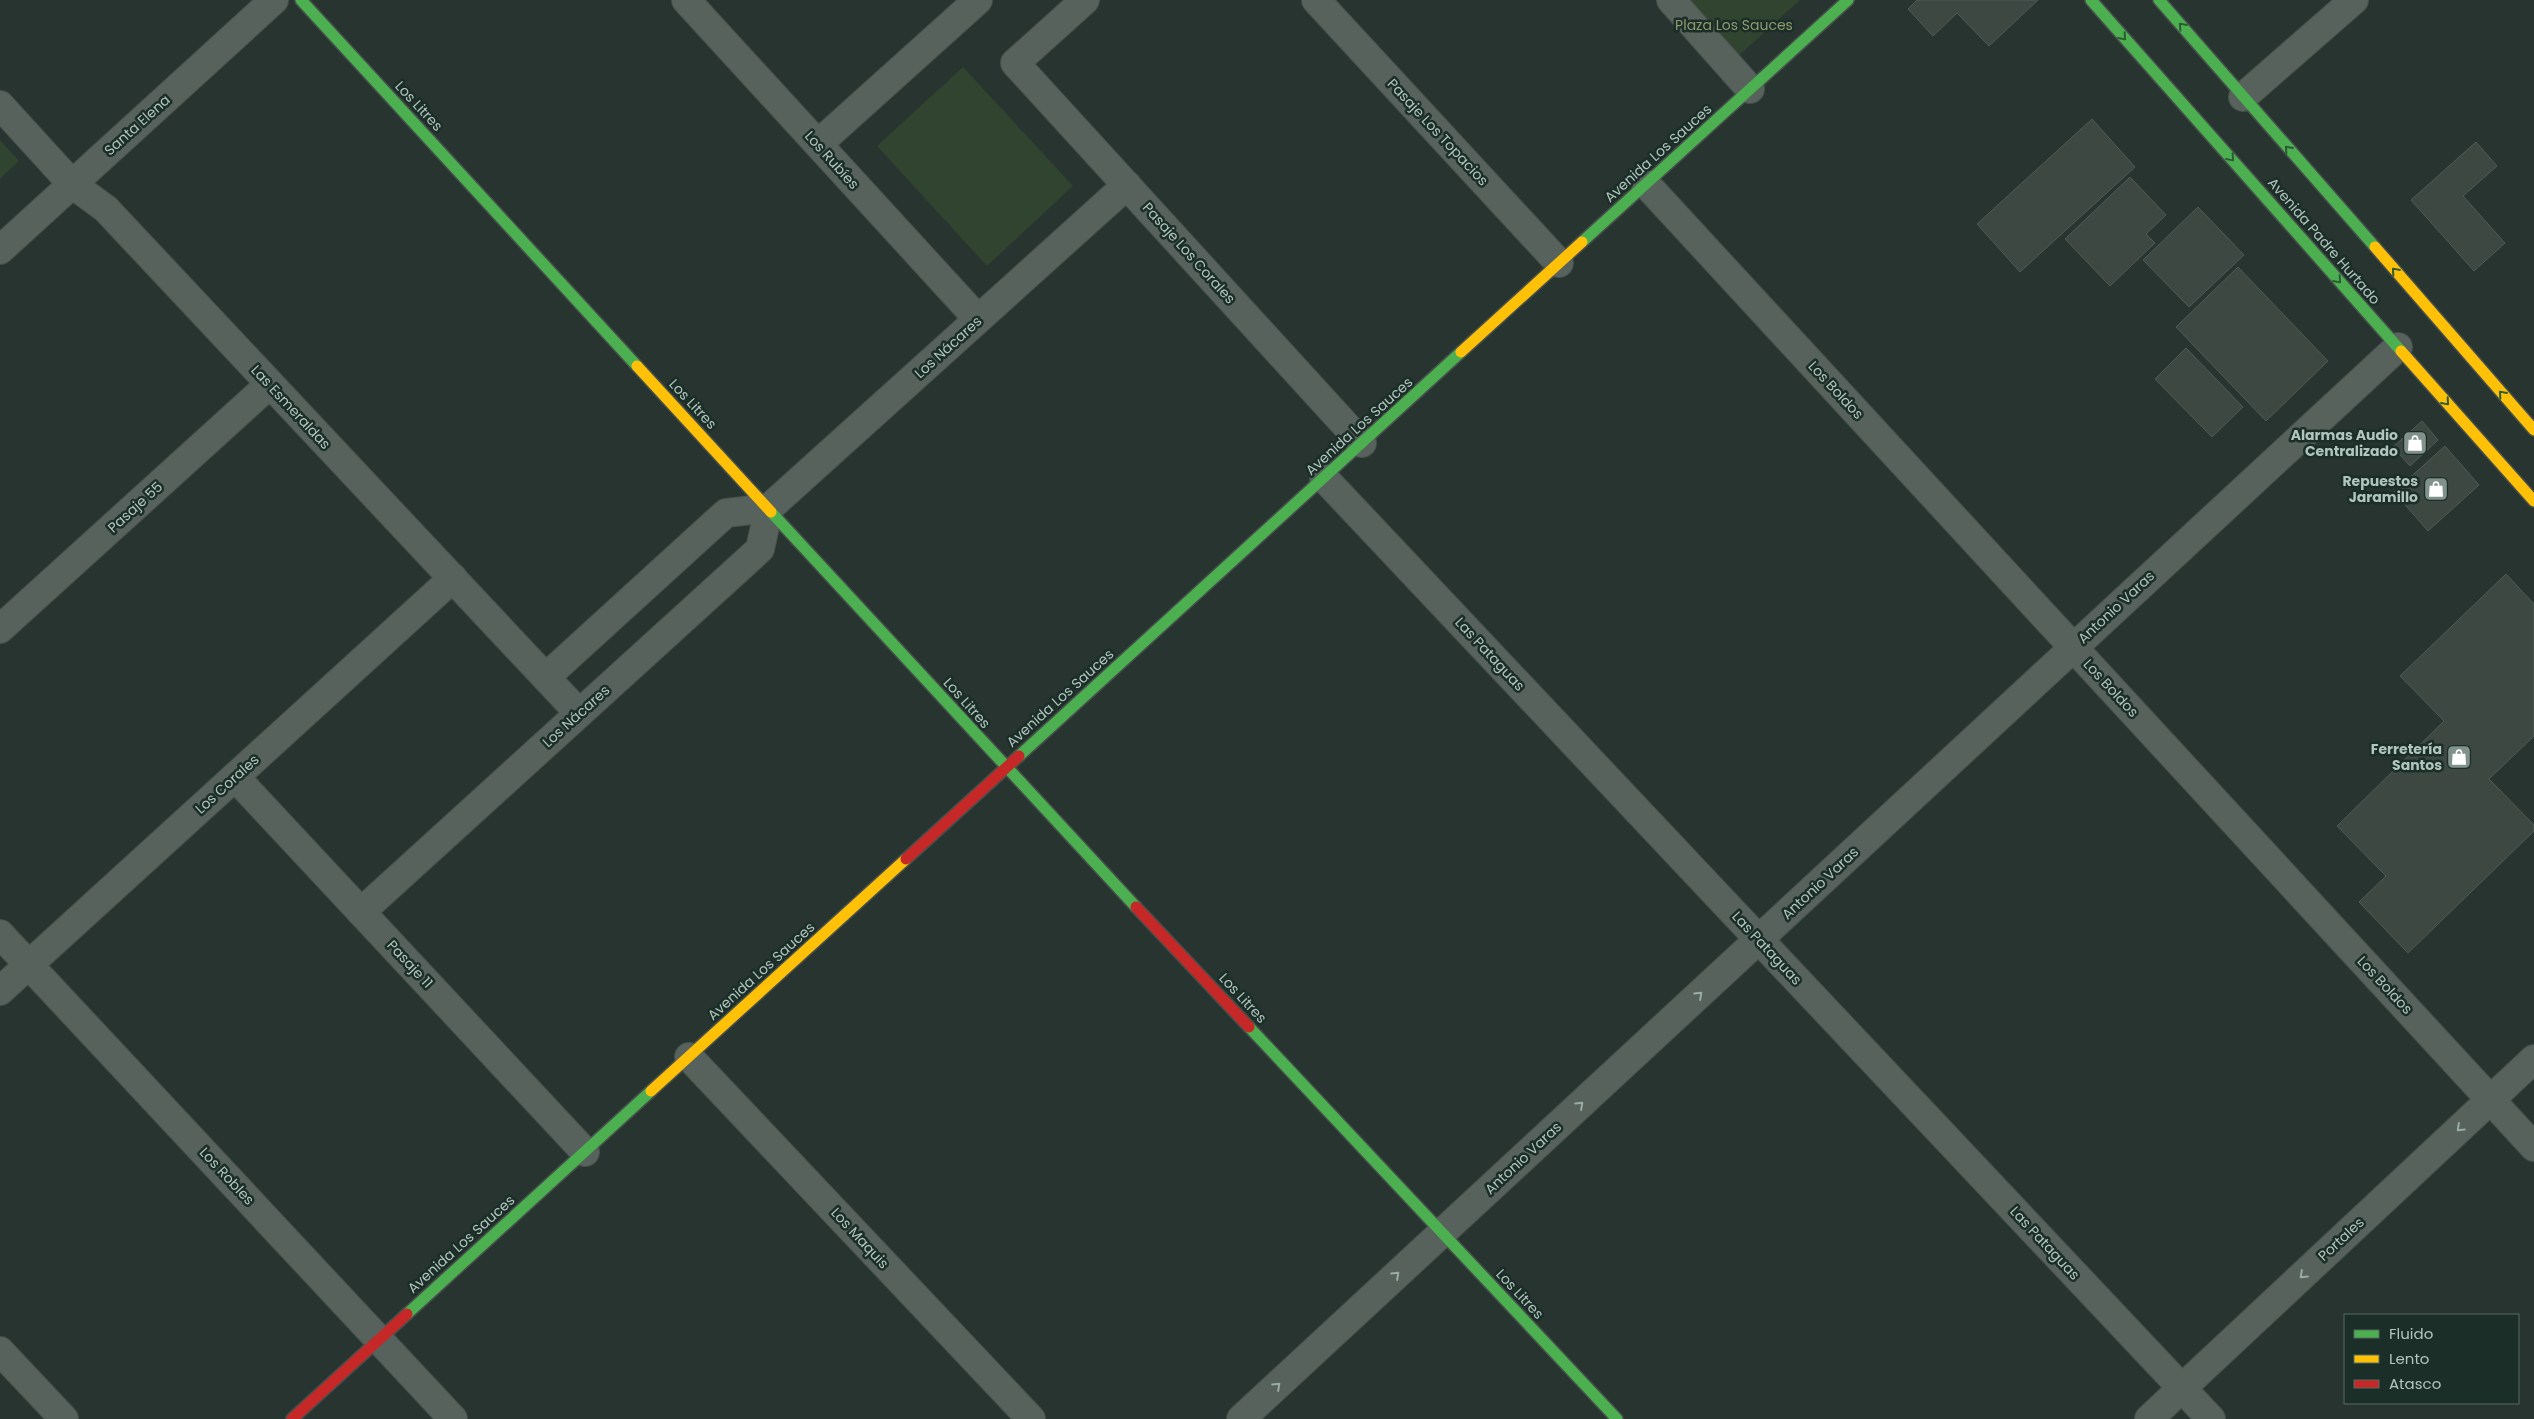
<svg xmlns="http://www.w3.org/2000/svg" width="2534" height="1419" viewBox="0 0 2534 1419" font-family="Poppins,sans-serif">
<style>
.green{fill:#314430}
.building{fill:#3d4843;stroke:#4f5b57}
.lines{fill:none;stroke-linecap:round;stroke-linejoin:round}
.street-casing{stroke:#464f4b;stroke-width:30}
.fast-casing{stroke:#464f4b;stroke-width:14}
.slow-casing{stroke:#464f4b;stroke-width:14}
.jam-casing{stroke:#464f4b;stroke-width:14}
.street{stroke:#57625d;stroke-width:28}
.fast{stroke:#4caf50;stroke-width:11}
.slow{stroke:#ffc107;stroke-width:11}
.jam{stroke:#c62828;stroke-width:11}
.oneway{stroke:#2c5b35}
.oneway2{stroke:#9aaca6}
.labels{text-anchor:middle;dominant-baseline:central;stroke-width:5;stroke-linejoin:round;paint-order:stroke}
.park-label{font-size:14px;fill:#909a70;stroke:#1b2e27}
.street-label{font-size:14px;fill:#b1c5be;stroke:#1b2e27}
.poi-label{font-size:14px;font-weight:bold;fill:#b1c5be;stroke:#1b2e27;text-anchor:end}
</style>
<rect width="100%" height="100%" fill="#28342f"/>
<g class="green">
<path d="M 1676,0 L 1800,0 L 1733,61 Z"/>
<path d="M 963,67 L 1073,186 L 987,266 L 877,146 Z"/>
<path d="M 0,140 L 19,161 L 0,179 Z"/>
</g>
<g class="building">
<path d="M 1917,0 L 2038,0 L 1989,46 L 1957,13 L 1933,36 L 1908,9 Z"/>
<path d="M 2092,119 L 2135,167 L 2020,272 L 1977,224 Z"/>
<path d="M 2476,142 L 2497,166 L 2463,196 L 2505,243 L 2474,271 L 2411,200 Z"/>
<path d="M 2130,177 L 2166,215 L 2146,234 L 2155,243 L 2110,286 L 2065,239 Z"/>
<path d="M 2198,207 L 2244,255 L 2189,307 L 2143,260 Z"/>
<path d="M 2238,267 L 2328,361 L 2266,421 L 2176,327 Z"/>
<path d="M 2186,348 L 2243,407 L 2212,437 L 2155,379 Z"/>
<path d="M 2422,421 L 2438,440 L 2410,466 L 2393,447 Z"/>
<path d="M 2445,446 L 2479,485 L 2428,531 L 2394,492 Z"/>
<path d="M 2506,574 L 2534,604 L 2534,736 L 2489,779 L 2534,825 L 2534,831 L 2408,953 L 2359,902 L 2386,876 L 2337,826 L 2444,721 L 2400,676 Z"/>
</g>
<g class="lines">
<defs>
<g id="street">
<path d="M 686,0 L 978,319"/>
<path d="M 1085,0 L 1015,63 L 1362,443"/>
<path d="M 1316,0 L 1559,263"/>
<path d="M 1671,0 L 1750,89"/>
<path d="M 2243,97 L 2354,0"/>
<path d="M 0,105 L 72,184 L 106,209 L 579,713"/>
<path d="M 818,144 L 978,0"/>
<path d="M 1646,184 L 2534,1147"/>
<path d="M 0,250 L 274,0"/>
<path d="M 1324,478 L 2211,1419"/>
<path d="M 0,629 L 270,384"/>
<path d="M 546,677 L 726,513 L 769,508 L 1127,185"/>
<path d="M 235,777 L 585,1152"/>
<path d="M 361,912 L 760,549 L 769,508"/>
<path d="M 0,934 L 453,1419"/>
<path d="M 0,991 L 453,578"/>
<path d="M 689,1057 L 1031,1419"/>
<path d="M 0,1351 L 64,1419"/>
<path d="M 1241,1419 L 2398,347"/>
<path d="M 2149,1419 L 2534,1059"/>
</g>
<g id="fast">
<path d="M 301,0 L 637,366"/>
<path d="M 2091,0 L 2401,351"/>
<path d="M 2159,0 L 2375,247"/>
<path d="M 1582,242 L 1848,0"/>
<path d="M 771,512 L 1136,907"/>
<path d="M 1019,756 L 1461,352"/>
<path d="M 1249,1027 L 1617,1419"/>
<path d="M 407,1314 L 651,1091"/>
</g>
<g id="slow">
<path d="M 2375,247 L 2534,430"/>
<path d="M 2401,351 L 2534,501"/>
<path d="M 1461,352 L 1582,242"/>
<path d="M 637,366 L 771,512"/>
<path d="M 651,1091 L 906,859"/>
</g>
<g id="jam">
<path d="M 906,859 L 1019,756"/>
<path d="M 1136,907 L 1249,1027"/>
<path d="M 292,1419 L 407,1314"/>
</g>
</defs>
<use href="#street" class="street-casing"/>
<use href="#fast" class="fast-casing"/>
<use href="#slow" class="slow-casing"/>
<use href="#jam" class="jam-casing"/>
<use href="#street" class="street"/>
<use href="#fast" class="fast"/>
<use href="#slow" class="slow"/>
<use href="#jam" class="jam"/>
</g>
<defs><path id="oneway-chevron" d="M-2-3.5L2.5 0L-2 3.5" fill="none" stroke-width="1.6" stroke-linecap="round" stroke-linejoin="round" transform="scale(1.25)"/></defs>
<g class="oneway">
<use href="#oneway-chevron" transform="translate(2182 26) rotate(-131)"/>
<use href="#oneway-chevron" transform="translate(2123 37) rotate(49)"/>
<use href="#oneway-chevron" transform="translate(2288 149) rotate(-131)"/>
<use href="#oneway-chevron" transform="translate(2231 158) rotate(49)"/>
<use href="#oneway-chevron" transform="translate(2395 271) rotate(-131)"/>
<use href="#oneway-chevron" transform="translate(2338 280) rotate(49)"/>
<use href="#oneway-chevron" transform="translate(2502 394) rotate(-131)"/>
<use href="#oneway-chevron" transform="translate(2446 402) rotate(49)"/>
</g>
<g class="oneway2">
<use href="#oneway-chevron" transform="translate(1699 995) rotate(-43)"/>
<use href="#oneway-chevron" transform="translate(1580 1105) rotate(-43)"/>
<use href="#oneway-chevron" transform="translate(2460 1128) rotate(137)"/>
<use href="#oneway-chevron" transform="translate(1396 1275) rotate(-43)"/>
<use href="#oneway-chevron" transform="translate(2303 1275) rotate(137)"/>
<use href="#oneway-chevron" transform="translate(1277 1386) rotate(-43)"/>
</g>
<defs>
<symbol id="shop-square" viewBox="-11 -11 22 22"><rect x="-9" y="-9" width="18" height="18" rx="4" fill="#81928c" stroke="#1b2e27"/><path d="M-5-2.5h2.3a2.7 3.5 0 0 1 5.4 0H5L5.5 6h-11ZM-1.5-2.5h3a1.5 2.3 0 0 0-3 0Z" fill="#fff"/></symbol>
</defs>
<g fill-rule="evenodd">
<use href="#shop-square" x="2401" y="429" width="28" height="28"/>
<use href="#shop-square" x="2422" y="475" width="28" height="28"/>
<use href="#shop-square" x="2445" y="743" width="28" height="28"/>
</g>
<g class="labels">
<g class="park-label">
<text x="1734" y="25">Plaza Los Sauces</text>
</g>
<g class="street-label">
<text transform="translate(419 106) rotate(47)">Los Litres</text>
<text transform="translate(137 125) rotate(-42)">Santa Elena</text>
<text transform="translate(1438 132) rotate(47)">Pasaje Los Topacios</text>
<text transform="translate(1658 153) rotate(-42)">Avenida Los Sauces</text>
<text transform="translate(832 160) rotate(48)">Los Rubíes</text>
<text transform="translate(2324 241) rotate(49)">Avenida Padre Hurtado</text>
<text transform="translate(1189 253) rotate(48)">Pasaje Los Corales</text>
<text transform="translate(948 347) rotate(-42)">Los Nácares</text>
<text transform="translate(1836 390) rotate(47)">Los Boldos</text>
<text transform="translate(693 404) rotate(47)">Los Litres</text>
<text transform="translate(291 407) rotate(47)">Las Esmeraldas</text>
<text transform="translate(1359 426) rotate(-42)">Avenida Los Sauces</text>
<text transform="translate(135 507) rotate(-42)">Pasaje 55</text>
<text transform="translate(2116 607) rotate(-43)">Antonio Varas</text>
<text transform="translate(1490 654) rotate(47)">Las Pataguas</text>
<text transform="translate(2111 688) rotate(47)">Los Boldos</text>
<text transform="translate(1060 698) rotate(-42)">Avenida Los Sauces</text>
<text transform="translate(967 703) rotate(48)">Los Litres</text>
<text transform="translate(576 716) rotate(-42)">Los Nácares</text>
<text transform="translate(227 784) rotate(-42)">Los Corales</text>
<text transform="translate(1820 883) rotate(-43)">Antonio Varas</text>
<text transform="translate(1767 948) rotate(47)">Las Pataguas</text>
<text transform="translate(410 964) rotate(47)">Pasaje 11</text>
<text transform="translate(761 971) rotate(-42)">Avenida Los Sauces</text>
<text transform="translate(2385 985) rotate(47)">Los Boldos</text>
<text transform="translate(1243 998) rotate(47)">Los Litres</text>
<text transform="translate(1523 1158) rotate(-43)">Antonio Varas</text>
<text transform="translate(227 1176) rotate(47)">Los Robles</text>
<text transform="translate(860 1238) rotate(47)">Los Maquis</text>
<text transform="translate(2341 1239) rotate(-43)">Portales</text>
<text transform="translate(2045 1243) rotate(47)">Las Pataguas</text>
<text transform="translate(461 1244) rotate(-42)">Avenida Los Sauces</text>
<text transform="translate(1520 1294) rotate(47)">Los Litres</text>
</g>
<g class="poi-label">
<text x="2398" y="435">Alarmas Audio<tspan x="2398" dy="16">Centralizado</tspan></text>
<text x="2418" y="481">Repuestos<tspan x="2418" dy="16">Jaramillo</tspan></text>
<text x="2442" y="749">Ferretería<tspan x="2442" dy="16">Santos</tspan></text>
</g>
</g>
<rect x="2344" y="1314" width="175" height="90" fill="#1b2e27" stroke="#576a63"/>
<rect x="2354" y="1330" width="25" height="8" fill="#4caf50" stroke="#576a63"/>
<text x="2389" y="1339" font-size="15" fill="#b1c5be">Fluido</text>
<rect x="2354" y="1355" width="25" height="8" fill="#ffc107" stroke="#576a63"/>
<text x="2389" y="1364" font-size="15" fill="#b1c5be">Lento</text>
<rect x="2354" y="1380" width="25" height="8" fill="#c62828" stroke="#576a63"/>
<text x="2389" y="1389" font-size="15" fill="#b1c5be">Atasco</text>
</svg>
